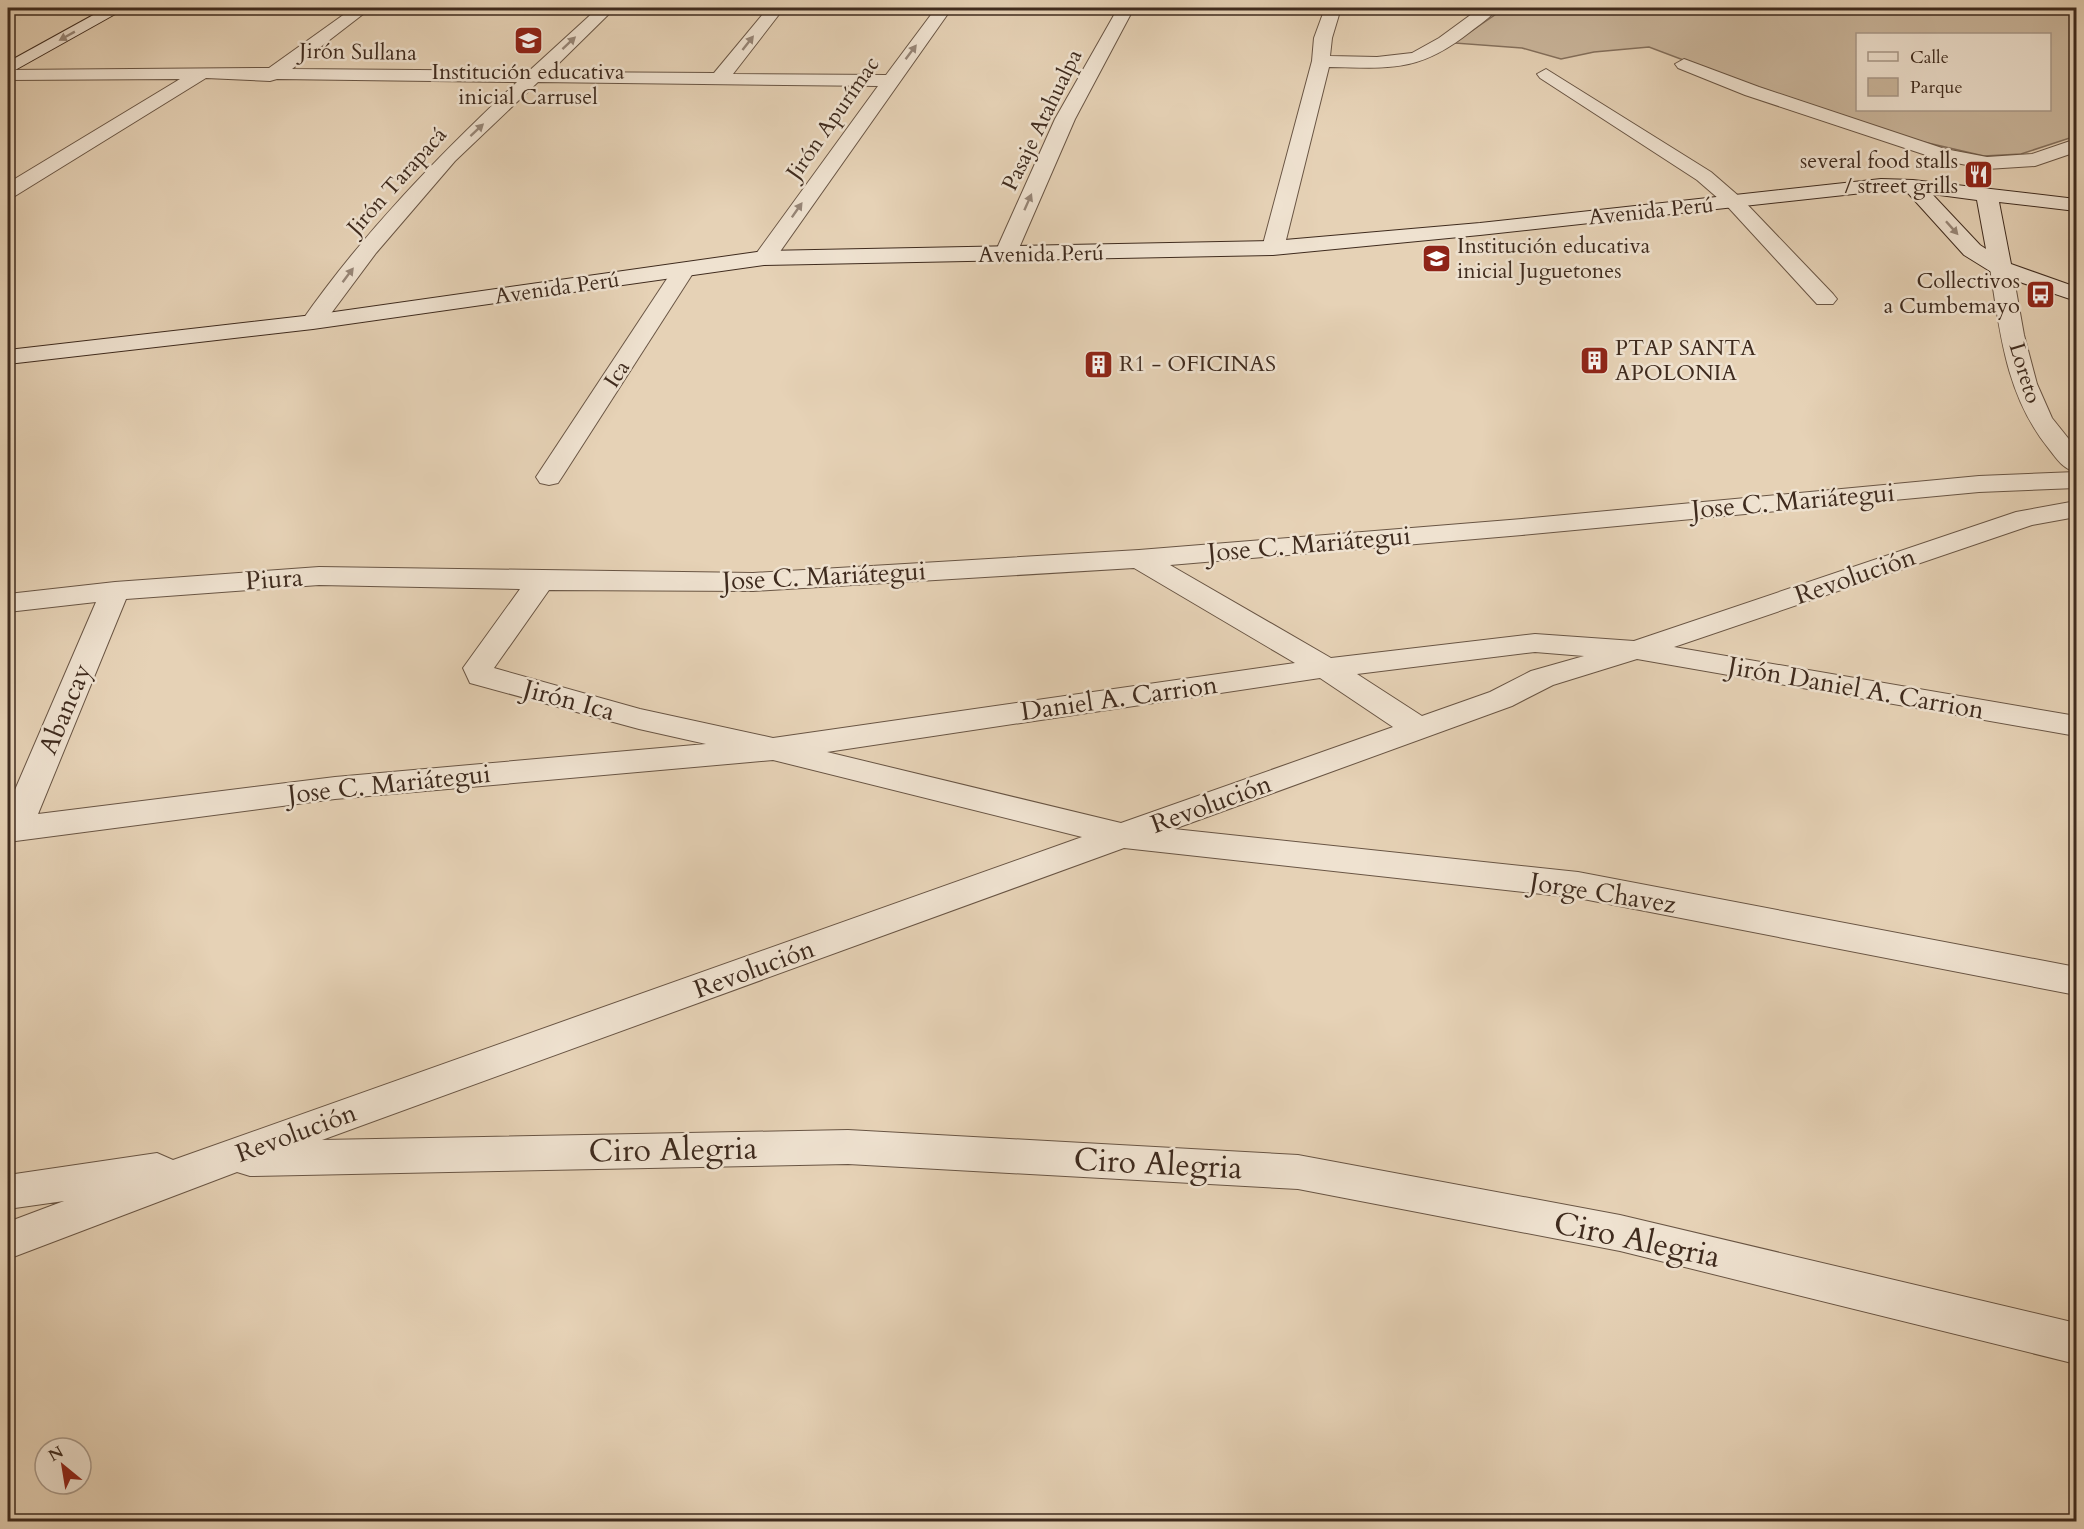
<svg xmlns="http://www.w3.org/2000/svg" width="2084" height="1529" viewBox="0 0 2084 1529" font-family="Cardo,serif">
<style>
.green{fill:#cab69c;stroke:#84705d;stroke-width:1.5;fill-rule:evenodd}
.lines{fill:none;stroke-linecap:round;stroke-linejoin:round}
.street-casing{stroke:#695544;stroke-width:2}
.secondary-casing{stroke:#3f2b1e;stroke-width:2}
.street{fill:#efe2d0;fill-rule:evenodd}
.secondary{fill:#efe2d0;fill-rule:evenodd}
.oneway{fill:#978677}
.labels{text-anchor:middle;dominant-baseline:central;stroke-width:5;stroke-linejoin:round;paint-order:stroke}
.far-street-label{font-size:22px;fill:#3f2b1e;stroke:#efe2d0}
.far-poi-label{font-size:22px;fill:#3f2b1e;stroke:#efe2d0;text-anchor:start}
.street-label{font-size:26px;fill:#3f2b1e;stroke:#efe2d0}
.near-street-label{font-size:32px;fill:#3f2b1e;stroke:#efe2d0}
</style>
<rect width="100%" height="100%" fill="#e6d2b6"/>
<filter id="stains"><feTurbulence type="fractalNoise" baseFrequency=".00333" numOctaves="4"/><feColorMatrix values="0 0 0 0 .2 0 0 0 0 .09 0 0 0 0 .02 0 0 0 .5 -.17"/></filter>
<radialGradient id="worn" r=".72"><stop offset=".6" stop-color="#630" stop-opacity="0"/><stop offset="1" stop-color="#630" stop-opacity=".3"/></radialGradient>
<path class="green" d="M 1505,8 L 2076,8 L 2076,136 L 2021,154 L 1984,156 L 1915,140 L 1747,84 L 1649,47 L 1594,52 L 1561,59 L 1522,48 L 1454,43 ZM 1858,34 L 2050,34 L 2050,110 L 1858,110 Z"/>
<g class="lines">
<defs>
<g id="street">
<path d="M 353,8 L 371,8 L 292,69 L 529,71 L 598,8 L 615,8 L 550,72 L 714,73 L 768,8 L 784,8 L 733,74 L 886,75 L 936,8 L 952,8 L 772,263 L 756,263 L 753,258 L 878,86 L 538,82 L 455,161 L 376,253 L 321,327 L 305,327 L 301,322 C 363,233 438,156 517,82 L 277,79 L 270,81 L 206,78 L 15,196 L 8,198 L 8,183 L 180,79 L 8,80 L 8,70 L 269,68 Z"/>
<path d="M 1118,8 L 1134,8 L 1075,119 L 1016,255 L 1013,260 L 997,260 L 994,255 L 1055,119 Z"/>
<path d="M 1325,8 L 1341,8 L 1332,38 L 1330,56 L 1377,57 L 1412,53 L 1439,38 L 1480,8 L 1498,8 C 1491,17 1479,25 1470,32 C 1418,73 1390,68 1329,67 L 1284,248 L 1281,253 L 1265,253 L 1262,248 L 1312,61 L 1314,38 Z"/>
<path d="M 1684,59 L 1759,87 L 1945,149 L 1987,157 L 2032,154 L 2076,139 L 2076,152 L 2035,166 L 1987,169 L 1941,160 L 1745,95 L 1678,68 L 1675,64 Z"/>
<path d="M 1546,69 L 1711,172 L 1741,198 L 1833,294 L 1837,299 L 1833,304 L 1817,304 L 1727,206 L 1697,180 L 1540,78 L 1537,74 Z"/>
<path d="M 2001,261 L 2009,263 L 2012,268 L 2024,335 L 2037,384 L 2052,418 L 2076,448 L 2076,488 L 1979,492 L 1522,535 L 1170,565 L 1331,658 L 1535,634 L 1634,641 L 2016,512 L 2076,501 L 2076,517 L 2032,525 L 1674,647 L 2076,716 L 2076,736 L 1637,659 L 1553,685 L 1512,706 L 1174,829 L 1578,872 L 2076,967 L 2076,995 L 1578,898 L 1124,848 L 322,1140 L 848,1130 L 1298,1155 L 1620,1215 L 2076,1323 L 2076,1364 L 1620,1251 L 1298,1189 L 848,1164 L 250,1176 L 237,1172 L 8,1259 L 8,1222 L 64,1201 L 8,1209 L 8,1175 L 157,1153 L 173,1160 L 1082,837 L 773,760 L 335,799 L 8,842 L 8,806 L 96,602 L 8,612 L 8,594 L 115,582 L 319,567 L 753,573 L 1139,550 L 1522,519 L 1979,476 L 2076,472 C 2063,469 2057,459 2049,449 C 2006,396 2000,333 1990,268 L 1993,263 ZM 1134,568 L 1295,663 L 773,738 L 640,709 L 494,668 L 549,590 L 753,591 ZM 319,585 L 520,589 L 463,668 L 470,683 L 639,729 L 706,744 L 335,777 L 38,814 L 126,599 ZM 1535,652 L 1584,656 L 1531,671 L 1490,692 L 1422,716 L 1357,674 ZM 1320,678 L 1393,727 L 1121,823 L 827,752 Z"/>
<path d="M 684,263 L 692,265 L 695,270 L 562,477 L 558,483 L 549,485 L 540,483 L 536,477 L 676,265 Z"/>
</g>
<g id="secondary">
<path d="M 106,8 L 126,8 L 8,74 L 8,62 Z"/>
<path d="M 1881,179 L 1913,180 L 2076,199 L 2076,211 L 1999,202 L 2011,264 L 2076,287 L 2076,301 L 1993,273 L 1964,255 L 1907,192 L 1881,191 L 1480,235 L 1273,255 L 764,265 L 313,329 L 8,364 L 8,350 L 313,315 L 764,251 L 1273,241 L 1480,223 ZM 1932,194 L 1977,200 L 1986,249 L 1980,245 Z"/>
</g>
</defs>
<use href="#street" class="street-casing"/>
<use href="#secondary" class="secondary-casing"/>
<use href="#street" class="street"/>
<use href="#secondary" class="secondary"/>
</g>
<defs><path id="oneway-solid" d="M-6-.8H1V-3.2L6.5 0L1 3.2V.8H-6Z" transform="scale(1.5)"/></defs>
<g class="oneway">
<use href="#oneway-solid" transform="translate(67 36) rotate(151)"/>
<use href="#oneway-solid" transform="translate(569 43) rotate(-43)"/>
<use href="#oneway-solid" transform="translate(748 43) rotate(-52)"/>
<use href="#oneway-solid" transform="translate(911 52) rotate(-53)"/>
<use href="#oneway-solid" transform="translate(477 130) rotate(-43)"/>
<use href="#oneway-solid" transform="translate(1028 202) rotate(-66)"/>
<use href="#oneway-solid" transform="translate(797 210) rotate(-55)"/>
<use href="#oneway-solid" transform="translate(1952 228) rotate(48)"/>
<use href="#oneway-solid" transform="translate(348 275) rotate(-53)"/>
</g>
<defs>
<symbol id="school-square" viewBox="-11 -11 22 22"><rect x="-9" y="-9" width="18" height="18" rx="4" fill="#8f2418" stroke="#efe2d0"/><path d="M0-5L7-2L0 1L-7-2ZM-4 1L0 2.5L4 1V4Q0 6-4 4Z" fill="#fff"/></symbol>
<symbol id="restaurant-square" viewBox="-11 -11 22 22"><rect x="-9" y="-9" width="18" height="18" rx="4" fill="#8f2418" stroke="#efe2d0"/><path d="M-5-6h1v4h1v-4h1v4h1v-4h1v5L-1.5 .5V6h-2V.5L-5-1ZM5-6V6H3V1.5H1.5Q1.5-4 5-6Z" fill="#fff"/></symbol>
<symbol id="bus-square" viewBox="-11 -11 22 22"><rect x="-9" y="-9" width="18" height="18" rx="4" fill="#8f2418" stroke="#efe2d0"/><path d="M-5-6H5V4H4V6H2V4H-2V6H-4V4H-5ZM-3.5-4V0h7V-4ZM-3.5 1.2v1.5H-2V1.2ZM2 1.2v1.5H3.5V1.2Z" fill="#fff"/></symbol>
<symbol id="building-square" viewBox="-11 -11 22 22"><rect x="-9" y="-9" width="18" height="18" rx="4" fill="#8f2418" stroke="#efe2d0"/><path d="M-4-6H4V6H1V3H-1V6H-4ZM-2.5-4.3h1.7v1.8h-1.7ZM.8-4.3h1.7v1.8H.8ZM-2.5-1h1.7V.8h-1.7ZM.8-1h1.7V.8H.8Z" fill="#fff"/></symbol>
</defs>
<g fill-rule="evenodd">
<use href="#school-square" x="512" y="24" width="33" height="33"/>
<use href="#restaurant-square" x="1962" y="158" width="33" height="33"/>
<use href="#school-square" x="1420" y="242" width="33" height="33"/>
<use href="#bus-square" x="2024" y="278" width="33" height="33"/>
<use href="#building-square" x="1578" y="344" width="33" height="33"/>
<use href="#building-square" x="1082" y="348" width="33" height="33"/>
</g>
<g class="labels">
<g class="far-street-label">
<text transform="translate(358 52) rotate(1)">Jirón Sullana</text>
<text transform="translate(833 118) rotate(-55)">Jirón Apurímac</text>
<text transform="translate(1042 120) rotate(-64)">Pasaje Atahualpa</text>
<text transform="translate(397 181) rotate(-48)">Jirón Tarapacá</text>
<text transform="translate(1651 211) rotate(-6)">Avenida Perú</text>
<text transform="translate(1041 254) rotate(-1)">Avenida Perú</text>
<text transform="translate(557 288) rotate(-8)">Avenida Perú</text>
<text transform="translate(2025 373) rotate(73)">Loreto</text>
<text transform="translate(617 374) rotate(-57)">Ica</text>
</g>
<g class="far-poi-label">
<text x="528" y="72" text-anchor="middle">Institución educativa<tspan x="528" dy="25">inicial Carrusel</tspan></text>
<text x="1958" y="161" text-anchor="end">several food stalls<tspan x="1958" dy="25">/ street grills</tspan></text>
<text x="1457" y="246">Institución educativa<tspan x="1457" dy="25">inicial Juguetones</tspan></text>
<text x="2020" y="281" text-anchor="end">Collectivos<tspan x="2020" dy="25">a Cumbemayo</tspan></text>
<text x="1615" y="348">PTAP SANTA<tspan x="1615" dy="25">APOLONIA</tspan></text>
<text x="1119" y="364">R1 - OFICINAS</text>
</g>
<g class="street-label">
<text transform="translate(1793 501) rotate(-5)">Jose C. Mariátegui</text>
<text transform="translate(1309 544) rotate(-5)">Jose C. Mariátegui</text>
<text transform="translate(824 576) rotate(-3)">Jose C. Mariátegui</text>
<text transform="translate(1855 576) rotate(-19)">Revolución</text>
<text transform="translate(274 579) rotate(-4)">Piura</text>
<text transform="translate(1856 688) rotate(10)">Jirón Daniel A. Carrion</text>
<text transform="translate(1119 698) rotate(-8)">Daniel A. Carrion</text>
<text transform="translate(569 700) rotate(15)">Jirón Ica</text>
<text transform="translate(65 709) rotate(-67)">Abancay</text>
<text transform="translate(389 784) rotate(-6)">Jose C. Mariátegui</text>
<text transform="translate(1211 804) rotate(-20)">Revolución</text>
<text transform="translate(1603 893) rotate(9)">Jorge Chavez</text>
<text transform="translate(754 969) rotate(-20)">Revolución</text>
<text transform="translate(296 1133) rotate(-20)">Revolución</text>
</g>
<g class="near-street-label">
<text transform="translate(673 1150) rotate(-1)">Ciro Alegria</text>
<text transform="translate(1158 1164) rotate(3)">Ciro Alegria</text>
<text transform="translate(1637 1240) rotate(12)">Ciro Alegria</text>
</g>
</g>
<rect width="2084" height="1529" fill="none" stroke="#e6d2b6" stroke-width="30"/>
<rect x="9" y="9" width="2066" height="1511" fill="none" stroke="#3f2b1e" stroke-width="3"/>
<rect x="15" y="15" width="2054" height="1499" fill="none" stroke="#3f2b1e" stroke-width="1.5"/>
<rect x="1856" y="33" width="195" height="78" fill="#efe2d0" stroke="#a99989" stroke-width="1.5"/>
<rect x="1868" y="52" width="30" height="9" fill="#efe2d0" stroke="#a99989" stroke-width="1.5"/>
<text x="1910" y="63" font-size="18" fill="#3f2b1e">Calle</text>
<rect x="1868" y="78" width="30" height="18" fill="#cab69c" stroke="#a99989" stroke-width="1.5"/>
<text x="1910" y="93" font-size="18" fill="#3f2b1e">Parque</text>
<g transform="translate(63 1466) rotate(330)"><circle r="28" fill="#efe2d0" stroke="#a99989" stroke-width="1.5"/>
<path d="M0-4.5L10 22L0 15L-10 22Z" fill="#8f2418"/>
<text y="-9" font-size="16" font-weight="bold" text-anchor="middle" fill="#3f2b1e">N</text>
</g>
<rect width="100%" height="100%" filter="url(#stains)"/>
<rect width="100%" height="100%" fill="url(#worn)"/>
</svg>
